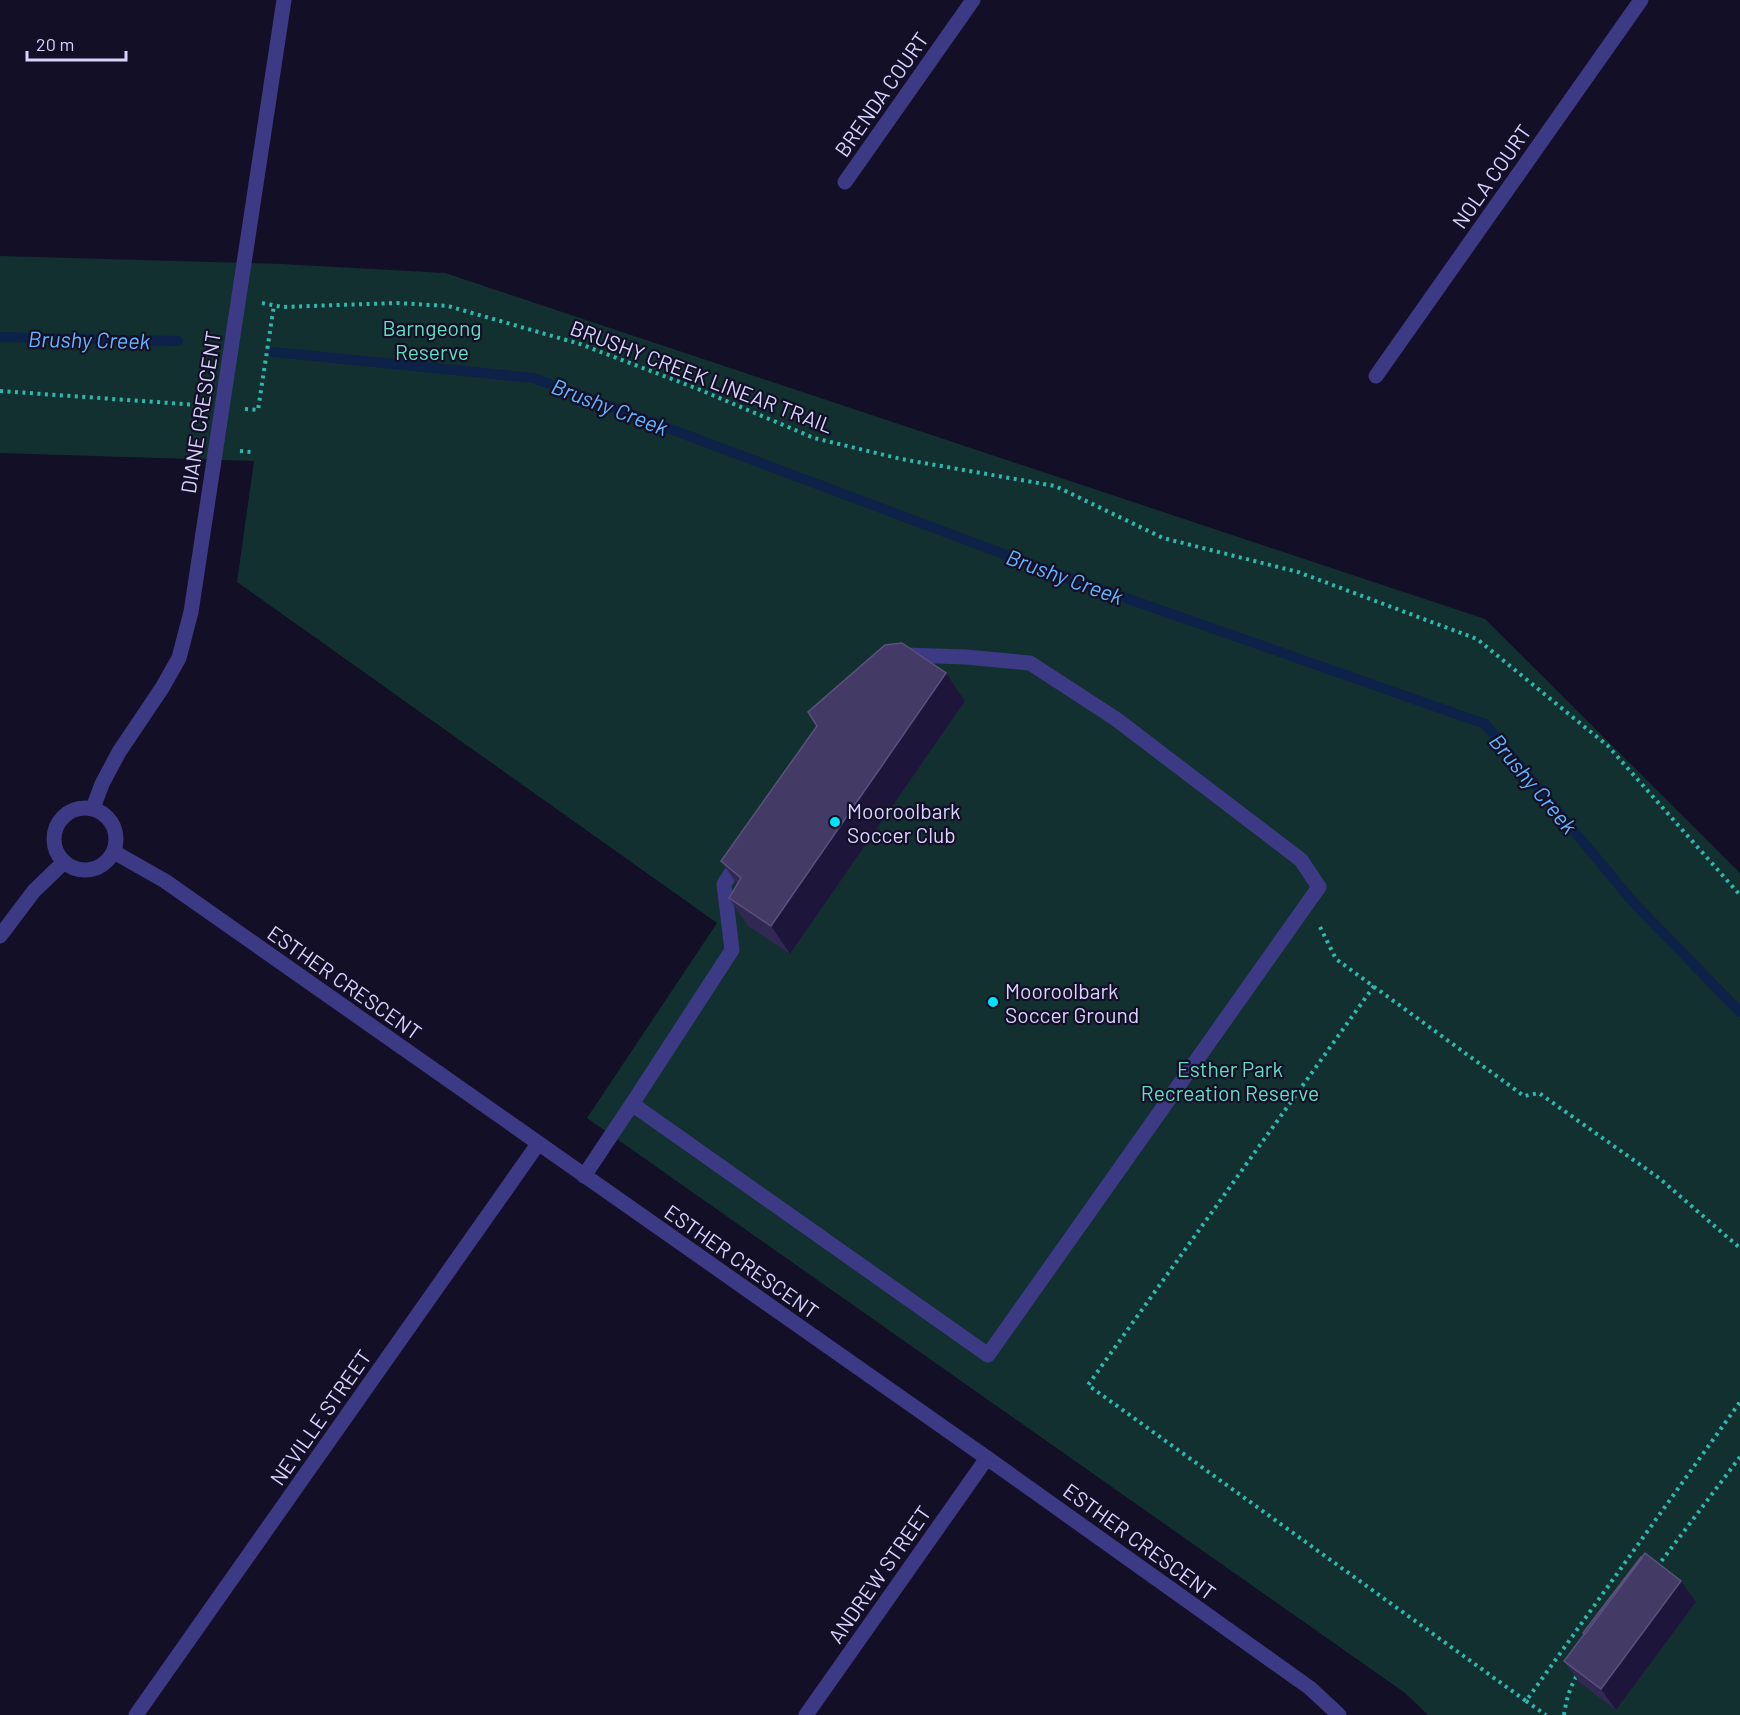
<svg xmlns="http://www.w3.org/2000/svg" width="1740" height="1715" viewBox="0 0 1740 1715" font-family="Barlow,sans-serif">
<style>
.green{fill:#12302f}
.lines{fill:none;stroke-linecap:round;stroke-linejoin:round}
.stream{stroke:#0c2248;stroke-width:10}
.path{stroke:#2fb8b0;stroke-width:4;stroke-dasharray:3 4.5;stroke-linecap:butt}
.lane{stroke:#3d3a85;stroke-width:15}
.street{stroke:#3d3a85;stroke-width:15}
.wall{fill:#312854}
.shaded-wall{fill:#1d163a}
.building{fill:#433a66;stroke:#5a527e;stroke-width:1.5}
.poi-dot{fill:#00e5ff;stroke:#130f26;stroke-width:2}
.labels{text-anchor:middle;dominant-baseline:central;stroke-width:4.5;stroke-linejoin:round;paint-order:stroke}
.street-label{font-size:21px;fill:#d9d4ff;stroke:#130f26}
.park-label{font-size:21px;fill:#5fe0c0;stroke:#130f26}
.poi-label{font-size:21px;fill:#d9d4ff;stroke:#130f26;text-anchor:start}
.water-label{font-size:22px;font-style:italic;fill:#62b6ff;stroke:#130f26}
</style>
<rect width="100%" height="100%" fill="#130f26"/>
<path class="green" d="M 0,256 L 282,264 L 445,273 L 1485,619 L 1740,873 L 1740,1715 L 1428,1715 L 1405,1693 L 587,1118 L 717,923 L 237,582 L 254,461 L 0,453 Z"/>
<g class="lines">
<g class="stream">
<path d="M 0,337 L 178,341"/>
<path d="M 273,352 L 534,378 L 1049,571 L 1485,724 L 1633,902 L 1740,1012"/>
</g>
<g class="path">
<path d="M 262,303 L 282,307 L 397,303 L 448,306 L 580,344 L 698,389 L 814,438 L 901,459 L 1055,486 L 1163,538 L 1298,572 L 1477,639 L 1608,746 L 1740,895"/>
<path d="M 0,391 L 198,405"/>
<path d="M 245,409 L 258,410 L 274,305"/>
<path d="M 240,451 L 251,452"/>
<path d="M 1320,927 L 1336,959 L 1524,1096 L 1539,1093 L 1659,1178 L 1740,1248"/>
<path d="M 1374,986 L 1088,1385 L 1526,1701 L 1740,1402"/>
<path d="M 1657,1567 L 1740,1457"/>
<path d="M 1526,1701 L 1546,1715"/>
<path d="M 1564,1715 C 1566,1701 1570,1686 1578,1674"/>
</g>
<g class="lane">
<path d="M 632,1104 L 732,950 L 724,884 L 741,857"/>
<path d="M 584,1176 L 632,1104 L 988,1355 L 1319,887 L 1301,860 L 1116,719 L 1030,663 L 966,657 L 906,655 L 902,659"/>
</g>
<g class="street">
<path d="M 845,182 L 973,0"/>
<path d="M 1376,376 L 1641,0"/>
<circle cx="85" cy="839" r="31"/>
<path d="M 93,808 L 102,784 L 119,752 L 162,688 L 179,658 L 191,612 L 284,0"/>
<path d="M 114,852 L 165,881 L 987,1458 L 1310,1688 L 1339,1715"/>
<path d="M 0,936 L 34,891 L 64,862"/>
<path d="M 136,1715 L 538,1144"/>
<path d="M 806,1715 L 987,1458"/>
</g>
</g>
<g class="wall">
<path d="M 946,673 L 965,701 L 790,954 L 748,926 L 729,898 L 737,884 L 721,861 L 817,726 Z"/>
<path d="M 1681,1581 L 1696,1602 L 1616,1710 L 1579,1682 L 1564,1661 L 1584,1634 L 1583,1633 Z"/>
</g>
<g class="shaded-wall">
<path d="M 946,673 L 965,701 L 790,954 L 771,926 Z"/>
<path d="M 1681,1581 L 1696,1602 L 1616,1710 L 1601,1689 Z"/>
</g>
<g class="building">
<path d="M 902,643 L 946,673 L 771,926 L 729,898 L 741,878 L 721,861 L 817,726 L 808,712 L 885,645 Z"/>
<path d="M 1645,1553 L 1681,1581 L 1601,1689 L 1564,1661 Z"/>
<path d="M 1641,1557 L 1642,1558 L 1585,1634 L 1583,1633 Z"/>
</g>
<g class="poi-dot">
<circle cx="835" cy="822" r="6"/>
<circle cx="993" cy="1002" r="6"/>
</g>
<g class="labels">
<g class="street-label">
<text transform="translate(881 94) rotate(-55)">BRENDA COURT</text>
<text transform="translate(1491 176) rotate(-55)">NOLA COURT</text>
<text transform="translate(702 376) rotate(21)">BRUSHY CREEK LINEAR TRAIL</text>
<text transform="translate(200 412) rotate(-81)">DIANE CRESCENT</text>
<text transform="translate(345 982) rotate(35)">ESTHER CRESCENT</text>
<text transform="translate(742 1261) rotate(35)">ESTHER CRESCENT</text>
<text transform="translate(320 1417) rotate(-55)">NEVILLE STREET</text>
<text transform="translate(1140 1541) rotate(36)">ESTHER CRESCENT</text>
<text transform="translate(879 1574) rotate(-55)">ANDREW STREET</text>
</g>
<g class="park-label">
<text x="432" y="327">Barngeong<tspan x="432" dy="24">Reserve</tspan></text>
<text x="1230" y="1068">Esther Park<tspan x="1230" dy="24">Recreation Reserve</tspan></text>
</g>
<g class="poi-label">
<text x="847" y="810">Mooroolbark<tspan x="847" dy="24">Soccer Club</tspan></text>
<text x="1005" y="990">Mooroolbark<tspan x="1005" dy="24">Soccer Ground</tspan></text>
</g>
<g class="water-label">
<text transform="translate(89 339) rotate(1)">Brushy Creek</text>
<text transform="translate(610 406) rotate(21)">Brushy Creek</text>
<text transform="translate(1065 576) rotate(20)">Brushy Creek</text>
<text transform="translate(1534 783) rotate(50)">Brushy Creek</text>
</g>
</g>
<path d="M27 51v9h99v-9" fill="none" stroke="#d9d4ff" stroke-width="3"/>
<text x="36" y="51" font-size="18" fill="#d9d4ff" stroke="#130f26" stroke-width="4.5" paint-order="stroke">20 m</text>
</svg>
